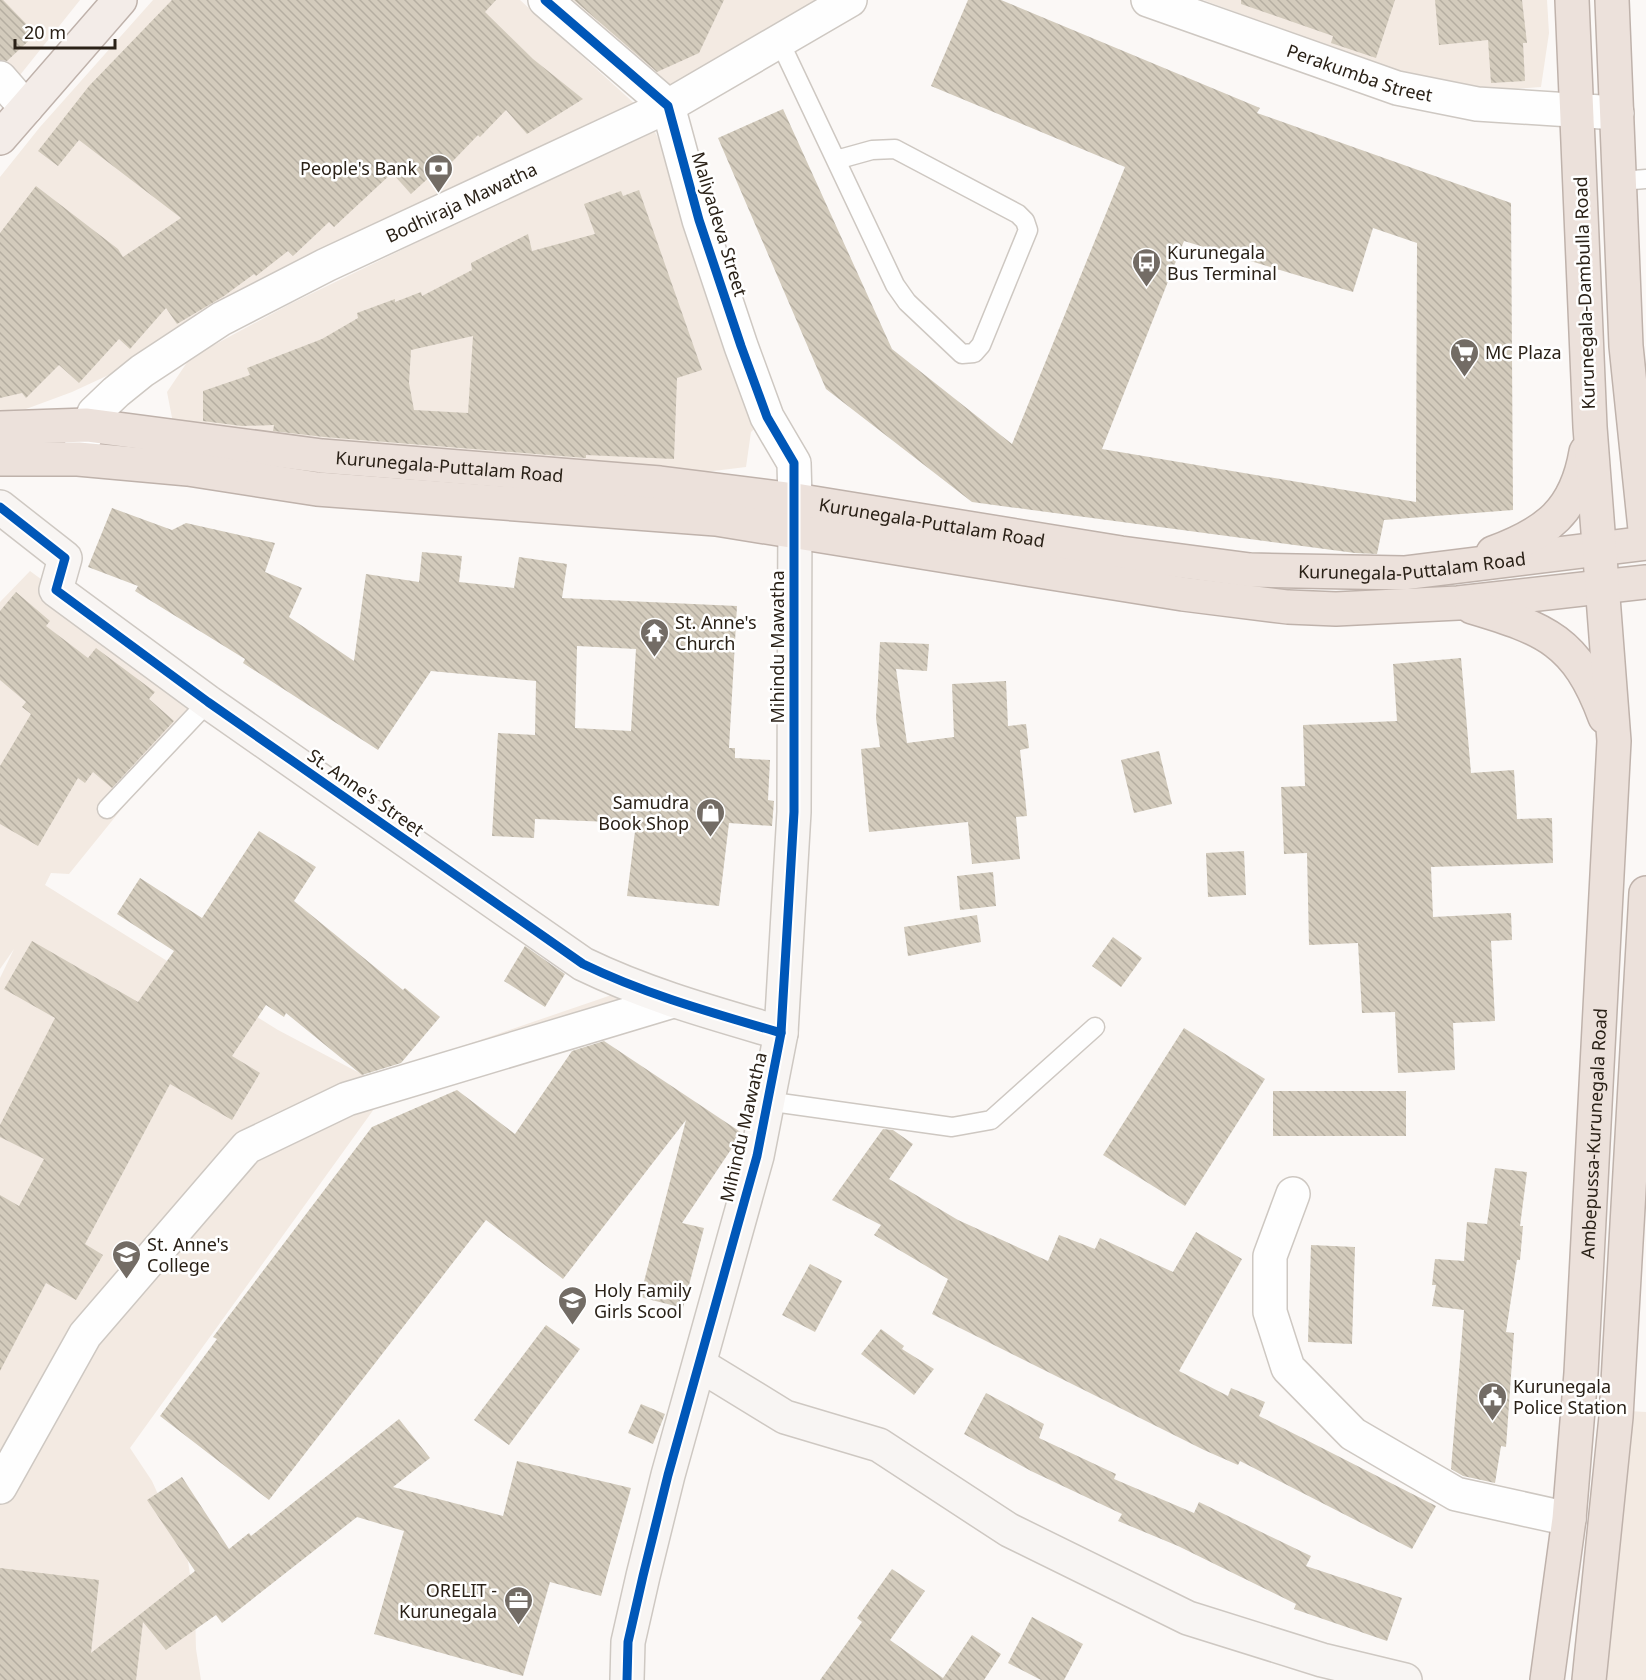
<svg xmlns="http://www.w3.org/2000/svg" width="1646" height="1680" viewBox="0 0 1646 1680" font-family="'Noto Sans',sans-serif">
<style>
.built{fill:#f3eae2}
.building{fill:url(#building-back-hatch);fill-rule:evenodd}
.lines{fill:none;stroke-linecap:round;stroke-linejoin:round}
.lane-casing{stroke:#cec8c2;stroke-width:21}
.street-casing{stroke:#cec8c2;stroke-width:36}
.secondary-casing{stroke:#cec8c2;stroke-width:36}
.primary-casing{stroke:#bfb2ab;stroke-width:36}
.highway-casing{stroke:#bfb2ab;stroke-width:36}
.lane{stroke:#fefefe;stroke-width:18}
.street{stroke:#fefefe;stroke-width:33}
.secondary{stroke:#f8f5f3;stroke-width:33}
.primary{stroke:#f3ece8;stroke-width:33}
.highway{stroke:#ece1db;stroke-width:33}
.cycleway-casing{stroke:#fff;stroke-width:13}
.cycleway{stroke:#0057b8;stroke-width:9}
.labels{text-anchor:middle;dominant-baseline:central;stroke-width:5;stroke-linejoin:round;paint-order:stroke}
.street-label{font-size:18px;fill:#2a2117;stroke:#fff}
.poi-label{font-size:18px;fill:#2a2117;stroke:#fff;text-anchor:start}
</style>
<defs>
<pattern id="building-back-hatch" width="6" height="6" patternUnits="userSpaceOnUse" patternTransform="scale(1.5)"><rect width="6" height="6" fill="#d3cbbc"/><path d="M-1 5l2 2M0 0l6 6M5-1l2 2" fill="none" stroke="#b5aea1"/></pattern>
</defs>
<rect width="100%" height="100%" fill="#fbf8f6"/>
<g class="built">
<path d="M 0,0 L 80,0 L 0,100 Z"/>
<path d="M 153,0 L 520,0 L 635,104 L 166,339 L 113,373 L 72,392 L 26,409 L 0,412 L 0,177 L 40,127 Z"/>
<path d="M 554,0 L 850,0 L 663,95 Z"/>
<path d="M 1203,0 L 1547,0 L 1549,33 L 1541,87 L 1485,91 L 1415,78 Z"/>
<path d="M 653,128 L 699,220 L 767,417 L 751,432 L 746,467 L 697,473 L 174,428 L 167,392 L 190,358 L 290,304 Z"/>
<path d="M 30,571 L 208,702 L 69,874 L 51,873 L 45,885 L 278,1030 L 369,1078 L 635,987 L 674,1013 L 374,1109 L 130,1448 L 152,1481 L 188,1561 L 195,1609 L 196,1649 L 201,1680 L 0,1680 L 0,978 L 14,949 L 0,969 L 0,602 Z"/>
<path d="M 1629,1411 L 1646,1412 L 1646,1680 L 1606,1680 Z"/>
</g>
<g class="building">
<path d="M 0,0 L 3,0 L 36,34 L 7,61 L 0,60 Z"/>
<path d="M 172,0 L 496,0 L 485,12 L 533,59 L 583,99 L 527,134 L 506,110 L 480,137 L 478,135 L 451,163 L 448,160 L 411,194 L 392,173 L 334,227 L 329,222 L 293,256 L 288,251 L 256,276 L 254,274 L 224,296 L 177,324 L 166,308 L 130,349 L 119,339 L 79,383 L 59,365 L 26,398 L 22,393 L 0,398 L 0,233 L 36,186 L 118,249 L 123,257 L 181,218 L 79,140 L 58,166 L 38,151 L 89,86 Z"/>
<path d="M 574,0 L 724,0 L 699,53 L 657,72 Z"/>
<path d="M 968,0 L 1001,0 L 1260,108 L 1257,113 L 1511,203 L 1513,510 L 1384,520 L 1377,554 L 1355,553 L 972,502 L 826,389 L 718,138 L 783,109 L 892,349 L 1012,444 L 1125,167 L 931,86 ZM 1373,228 L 1417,243 L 1416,502 L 1102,449 L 1184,241 L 1353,292 Z"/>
<path d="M 1241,0 L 1395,0 L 1376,58 L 1331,43 L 1333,36 L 1241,4 Z"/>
<path d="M 1435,0 L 1522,0 L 1527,43 L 1523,43 L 1525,81 L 1491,83 L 1488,40 L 1439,45 Z"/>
<path d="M 639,190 L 702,370 L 677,378 L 674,459 L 586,455 L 586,458 L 324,437 L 273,431 L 274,425 L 242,426 L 203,421 L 203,391 L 250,375 L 247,368 L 322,339 L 358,318 L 357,313 L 395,299 L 395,302 L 421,292 L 422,296 L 472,270 L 471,263 L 528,234 L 532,251 L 595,234 L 584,204 L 621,191 L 623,196 ZM 473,336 L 468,413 L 414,410 L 409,383 L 411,350 Z"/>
<path d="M 112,508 L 172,530 L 186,523 L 275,543 L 265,572 L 302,588 L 289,617 L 354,661 L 366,574 L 419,582 L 422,552 L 462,556 L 459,582 L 514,588 L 519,557 L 567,564 L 562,598 L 737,606 L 729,748 L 735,748 L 735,758 L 770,760 L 768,800 L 774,801 L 772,826 L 729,823 L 719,906 L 627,896 L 636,823 L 535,819 L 534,838 L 492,836 L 498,733 L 535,735 L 536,681 L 431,671 L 378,750 L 243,663 L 245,659 L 135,591 L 138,586 L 88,567 ZM 577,646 L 636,649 L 631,731 L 575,728 Z"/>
<path d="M 16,592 L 50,621 L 46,626 L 88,658 L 96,648 L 155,692 L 149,699 L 174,721 L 112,788 L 93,772 L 85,783 L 78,778 L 38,846 L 0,824 L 0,766 L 31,714 L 22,707 L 26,702 L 0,680 L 0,611 Z"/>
<path d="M 880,642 L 929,644 L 927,671 L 896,669 L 907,743 L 954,737 L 952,684 L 1006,681 L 1008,726 L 1026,724 L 1029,748 L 1020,750 L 1027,816 L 1016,817 L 1020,859 L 972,864 L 968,822 L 869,832 L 861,749 L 880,747 L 876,718 Z"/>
<path d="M 1461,658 L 1471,773 L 1514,770 L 1517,819 L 1552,818 L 1553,863 L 1431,867 L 1433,917 L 1511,913 L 1512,940 L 1491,941 L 1495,1021 L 1453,1023 L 1455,1070 L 1398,1073 L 1395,1012 L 1362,1013 L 1358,943 L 1309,945 L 1307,853 L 1284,854 L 1281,787 L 1305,786 L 1303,725 L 1397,721 L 1393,664 Z"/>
<path d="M 1159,751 L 1172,804 L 1134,813 L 1121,760 Z"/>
<path d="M 259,831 L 316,867 L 294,901 L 403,990 L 405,988 L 440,1017 L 401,1063 L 362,1075 L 286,1013 L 284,1017 L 266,1005 L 232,1056 L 260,1073 L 232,1120 L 170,1084 L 85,1244 L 103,1255 L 76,1300 L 46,1283 L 0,1371 L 0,1195 L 19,1206 L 44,1159 L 0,1137 L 0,1125 L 55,1018 L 4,989 L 32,941 L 138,1002 L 174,951 L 117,914 L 140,878 L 202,918 Z"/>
<path d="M 1244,851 L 1246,895 L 1208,897 L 1206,853 Z"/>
<path d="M 993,872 L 996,906 L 960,910 L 957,876 Z"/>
<path d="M 977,915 L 981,942 L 908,956 L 904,927 Z"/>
<path d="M 1113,937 L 1142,958 L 1121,987 L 1092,966 Z"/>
<path d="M 525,946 L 565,974 L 545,1007 L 504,981 Z"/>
<path d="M 1184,1028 L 1265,1079 L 1185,1206 L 1103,1155 Z"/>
<path d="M 604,1041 L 742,1133 L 682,1223 L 704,1228 L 683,1308 L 640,1297 L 686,1120 L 563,1279 L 486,1220 L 269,1500 L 160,1416 L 217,1339 L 213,1337 L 372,1127 L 457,1090 L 515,1134 L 572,1051 Z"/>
<rect x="1273" y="1091" width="133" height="45"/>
<path d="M 883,1129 L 893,1130 L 913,1144 L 889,1179 L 958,1220 L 1048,1261 L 1059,1235 L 1095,1249 L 1100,1238 L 1173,1272 L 1196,1232 L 1242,1259 L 1179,1371 L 1228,1396 L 1231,1388 L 1265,1402 L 1259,1416 L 1436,1506 L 1412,1549 L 1240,1461 L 1238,1465 L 1204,1450 L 932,1314 L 948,1279 L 874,1235 L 881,1225 L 832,1200 Z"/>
<path d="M 1495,1168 L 1527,1172 L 1520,1226 L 1523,1226 L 1520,1260 L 1517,1260 L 1506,1332 L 1514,1333 L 1506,1447 L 1501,1446 L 1495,1483 L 1463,1476 L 1451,1469 L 1464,1310 L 1432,1306 L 1436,1285 L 1432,1285 L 1435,1259 L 1464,1261 L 1467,1222 L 1487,1224 Z"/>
<path d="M 1311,1245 L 1355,1247 L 1352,1344 L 1308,1342 Z"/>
<path d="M 810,1264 L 842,1281 L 815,1332 L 782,1315 Z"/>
<path d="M 546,1325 L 580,1349 L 509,1445 L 474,1420 Z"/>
<path d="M 881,1329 L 904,1346 L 902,1349 L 934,1369 L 914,1395 L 861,1354 Z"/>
<path d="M 986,1393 L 1044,1424 L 1039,1438 L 1116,1474 L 1114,1479 L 1194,1513 L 1199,1502 L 1311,1556 L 1306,1566 L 1402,1598 L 1387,1641 L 1294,1609 L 1296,1604 L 1178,1546 L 1118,1521 L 1122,1514 L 1031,1471 L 964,1434 Z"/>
<path d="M 641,1404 L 665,1414 L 653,1444 L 628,1433 Z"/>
<path d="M 399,1419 L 430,1458 L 393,1487 L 503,1516 L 517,1461 L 631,1488 L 601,1596 L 550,1582 L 523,1676 L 374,1634 L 404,1531 L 357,1517 L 222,1623 L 216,1615 L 166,1650 L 143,1622 L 136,1680 L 0,1680 L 0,1568 L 99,1580 L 91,1653 L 195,1571 L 147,1500 L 182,1477 L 229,1549 L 249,1533 L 251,1536 Z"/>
<path d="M 892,1569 L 925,1591 L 890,1640 L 943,1678 L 972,1635 L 1001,1654 L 984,1680 L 820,1680 L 862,1622 L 857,1618 Z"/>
<path d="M 1032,1617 L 1083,1644 L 1064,1680 L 1041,1680 L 1008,1663 Z"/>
</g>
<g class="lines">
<defs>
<g id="lane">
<path d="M 779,40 L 895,285 L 907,302 L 962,354 L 974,353 L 981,345 L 1028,230 L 1025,221 L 1018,214 L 895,149 L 872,150 L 836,160"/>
<path d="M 1621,181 L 1646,179"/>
<path d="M 107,809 L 208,702"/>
<path d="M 766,1101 L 952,1127 L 991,1120 L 1095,1027"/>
</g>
<g id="street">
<path d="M 545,0 L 668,106 L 699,220 L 741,346 L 767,417 L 794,463 L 795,500"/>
<path id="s1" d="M 1148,0 L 1397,88 L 1477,104 L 1617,113"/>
<path d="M 0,78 L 26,108"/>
<path id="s2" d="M 80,450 L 94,413 L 116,392 L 142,371 L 221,319 L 326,265 L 668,106 L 850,0"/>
<path d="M 1293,1194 L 1270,1256 L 1270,1312 L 1288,1368 L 1353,1434 L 1456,1494 L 1569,1519"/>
<path d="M 0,1487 L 85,1335 L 247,1147 L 347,1099 L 673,1001"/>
</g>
<g id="secondary">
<path d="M 0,507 L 65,558 L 56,590 L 208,702 L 583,964 C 647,995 713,1013 781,1033"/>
<path d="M 700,1365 L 785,1417 L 879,1445 L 1009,1530 L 1188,1618 L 1322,1660 L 1405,1680"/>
<path d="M 627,1680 L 628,1642 L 643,1576 L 668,1475 L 757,1156 L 781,1033 L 794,812 L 795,504"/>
</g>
<path id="primary" d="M 0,138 L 120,0"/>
<g id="highway">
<path d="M 1612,0 L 1626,346 L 1646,539"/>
<path id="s3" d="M 0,428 L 87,425 L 322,456 L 660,483 L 795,500 L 1121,553 L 1250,570 L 1404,573 L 1646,543"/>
<path d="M 0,459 L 78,459 L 188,469 L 317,489 L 716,519 L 1183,594 L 1288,607 L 1336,609 L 1458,603 L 1646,582"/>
<path d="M 1493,553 C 1547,533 1576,511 1586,452"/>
<path d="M 1472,607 C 1546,629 1577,641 1605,717"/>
<path id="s4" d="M 1547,1680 L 1569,1519 L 1581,1373 L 1614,741 L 1590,427 L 1572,0"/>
<path d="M 1589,1680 L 1616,1417 L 1646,893"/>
</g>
</defs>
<use href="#lane" class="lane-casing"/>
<use href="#street" class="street-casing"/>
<use href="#secondary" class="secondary-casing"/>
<use href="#primary" class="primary-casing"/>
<use href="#highway" class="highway-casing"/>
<use href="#lane" class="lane"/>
<use href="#street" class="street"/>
<use href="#secondary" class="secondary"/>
<use href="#primary" class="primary"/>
<use href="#highway" class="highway"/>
<defs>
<g id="cycleway">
<path d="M 545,0 L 668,106 L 699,220 L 741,346 L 767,417 L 794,463 L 794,812 L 781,1033 L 757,1156 L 668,1475 L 643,1576 L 628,1642 L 627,1680"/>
<path d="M 0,507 L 65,558 L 56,590 L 208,702 L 583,964 C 647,995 713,1013 781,1033"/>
</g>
</defs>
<use href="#cycleway" class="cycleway-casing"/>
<use href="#cycleway" class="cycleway"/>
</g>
<defs>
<symbol id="bank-pin" viewBox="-11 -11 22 30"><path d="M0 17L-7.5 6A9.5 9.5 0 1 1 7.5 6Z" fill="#736c65" stroke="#fff"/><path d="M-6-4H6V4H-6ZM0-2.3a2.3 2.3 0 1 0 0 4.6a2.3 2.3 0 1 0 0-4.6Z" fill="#fff"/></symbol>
<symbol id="bus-pin" viewBox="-11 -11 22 30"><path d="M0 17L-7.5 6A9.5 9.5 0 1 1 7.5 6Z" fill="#736c65" stroke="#fff"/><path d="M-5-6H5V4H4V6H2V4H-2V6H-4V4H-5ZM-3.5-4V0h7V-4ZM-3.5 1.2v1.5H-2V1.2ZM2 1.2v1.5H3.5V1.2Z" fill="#fff"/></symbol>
<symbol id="supermarket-pin" viewBox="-11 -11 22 30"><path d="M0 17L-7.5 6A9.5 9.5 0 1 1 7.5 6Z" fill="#736c65" stroke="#fff"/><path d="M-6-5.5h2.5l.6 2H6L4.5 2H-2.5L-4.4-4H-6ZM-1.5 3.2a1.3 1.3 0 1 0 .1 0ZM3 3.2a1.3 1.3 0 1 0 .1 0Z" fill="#fff"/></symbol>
<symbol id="temple-pin" viewBox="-11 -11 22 30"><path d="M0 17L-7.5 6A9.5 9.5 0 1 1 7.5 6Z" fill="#736c65" stroke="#fff"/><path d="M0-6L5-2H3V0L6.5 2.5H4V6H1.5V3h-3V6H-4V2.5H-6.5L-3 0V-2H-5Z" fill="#fff"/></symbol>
<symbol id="shop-pin" viewBox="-11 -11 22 30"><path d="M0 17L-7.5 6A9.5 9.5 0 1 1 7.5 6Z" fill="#736c65" stroke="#fff"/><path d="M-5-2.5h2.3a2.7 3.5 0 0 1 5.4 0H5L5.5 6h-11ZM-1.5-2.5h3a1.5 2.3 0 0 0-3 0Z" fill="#fff"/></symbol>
<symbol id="school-pin" viewBox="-11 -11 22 30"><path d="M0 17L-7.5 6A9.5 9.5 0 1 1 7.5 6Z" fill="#736c65" stroke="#fff"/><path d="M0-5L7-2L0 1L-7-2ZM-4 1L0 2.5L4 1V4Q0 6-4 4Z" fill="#fff"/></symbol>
<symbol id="civic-pin" viewBox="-11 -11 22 30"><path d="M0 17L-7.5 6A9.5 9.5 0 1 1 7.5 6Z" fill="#736c65" stroke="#fff"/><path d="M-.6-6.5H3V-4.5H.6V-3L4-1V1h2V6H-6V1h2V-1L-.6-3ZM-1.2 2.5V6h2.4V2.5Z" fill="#fff"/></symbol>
<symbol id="office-pin" viewBox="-11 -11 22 30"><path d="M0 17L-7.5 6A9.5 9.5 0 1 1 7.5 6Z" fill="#736c65" stroke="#fff"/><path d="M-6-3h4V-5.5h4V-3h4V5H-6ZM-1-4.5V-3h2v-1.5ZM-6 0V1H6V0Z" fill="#fff"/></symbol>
</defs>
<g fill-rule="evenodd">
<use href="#bank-pin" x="422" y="152" width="33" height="45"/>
<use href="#bus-pin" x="1130" y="246" width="33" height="45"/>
<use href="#supermarket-pin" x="1448" y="336" width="33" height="45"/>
<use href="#temple-pin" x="638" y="616" width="33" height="45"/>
<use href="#shop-pin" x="694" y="796" width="33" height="45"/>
<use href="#school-pin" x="110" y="1238" width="33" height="45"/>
<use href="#school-pin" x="556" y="1284" width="33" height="45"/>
<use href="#civic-pin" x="1476" y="1380" width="33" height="45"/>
<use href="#office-pin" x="502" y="1584" width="33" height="45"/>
</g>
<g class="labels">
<g class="street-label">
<text stroke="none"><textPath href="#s1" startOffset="224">Perakumba Street</textPath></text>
<text stroke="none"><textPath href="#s2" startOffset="465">Bodhiraja Mawatha</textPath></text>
<text transform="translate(720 224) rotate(73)">Maliyadeva Street</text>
<text transform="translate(1584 293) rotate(-92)">Kurunegala-Dambulla Road</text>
<text stroke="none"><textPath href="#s3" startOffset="452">Kurunegala-Puttalam Road</textPath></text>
<text stroke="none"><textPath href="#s3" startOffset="938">Kurunegala-Puttalam Road</textPath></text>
<text stroke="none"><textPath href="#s3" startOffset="1422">Kurunegala-Puttalam Road</textPath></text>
<text transform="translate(777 647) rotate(-90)">Mihindu Mawatha</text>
<text transform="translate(366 792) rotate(35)">St. Anne's Street</text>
<text transform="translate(743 1127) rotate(-77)">Mihindu Mawatha</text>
<text stroke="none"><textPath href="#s4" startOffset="549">Ambepussa-Kurunegala Road</textPath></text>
</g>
<g class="poi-label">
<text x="417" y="168" text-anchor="end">People's Bank</text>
<text x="1167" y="252">Kurunegala<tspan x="1167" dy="21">Bus Terminal</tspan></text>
<text x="1485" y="352">MC Plaza</text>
<text x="675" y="622">St. Anne's<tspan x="675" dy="21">Church</tspan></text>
<text x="689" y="802" text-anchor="end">Samudra<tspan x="689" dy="21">Book Shop</tspan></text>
<text x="147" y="1244">St. Anne's<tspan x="147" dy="21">College</tspan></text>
<text x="594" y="1290">Holy Family<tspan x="594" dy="21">Girls Scool</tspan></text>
<text x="1513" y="1386">Kurunegala<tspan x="1513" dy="21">Police Station</tspan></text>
<text x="497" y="1590" text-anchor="end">ORELIT -<tspan x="497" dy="21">Kurunegala</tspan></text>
</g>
</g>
<path d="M15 39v9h100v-9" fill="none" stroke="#2a2117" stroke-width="3"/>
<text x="24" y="39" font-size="18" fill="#2a2117" stroke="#ffffff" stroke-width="4.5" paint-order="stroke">20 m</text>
</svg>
